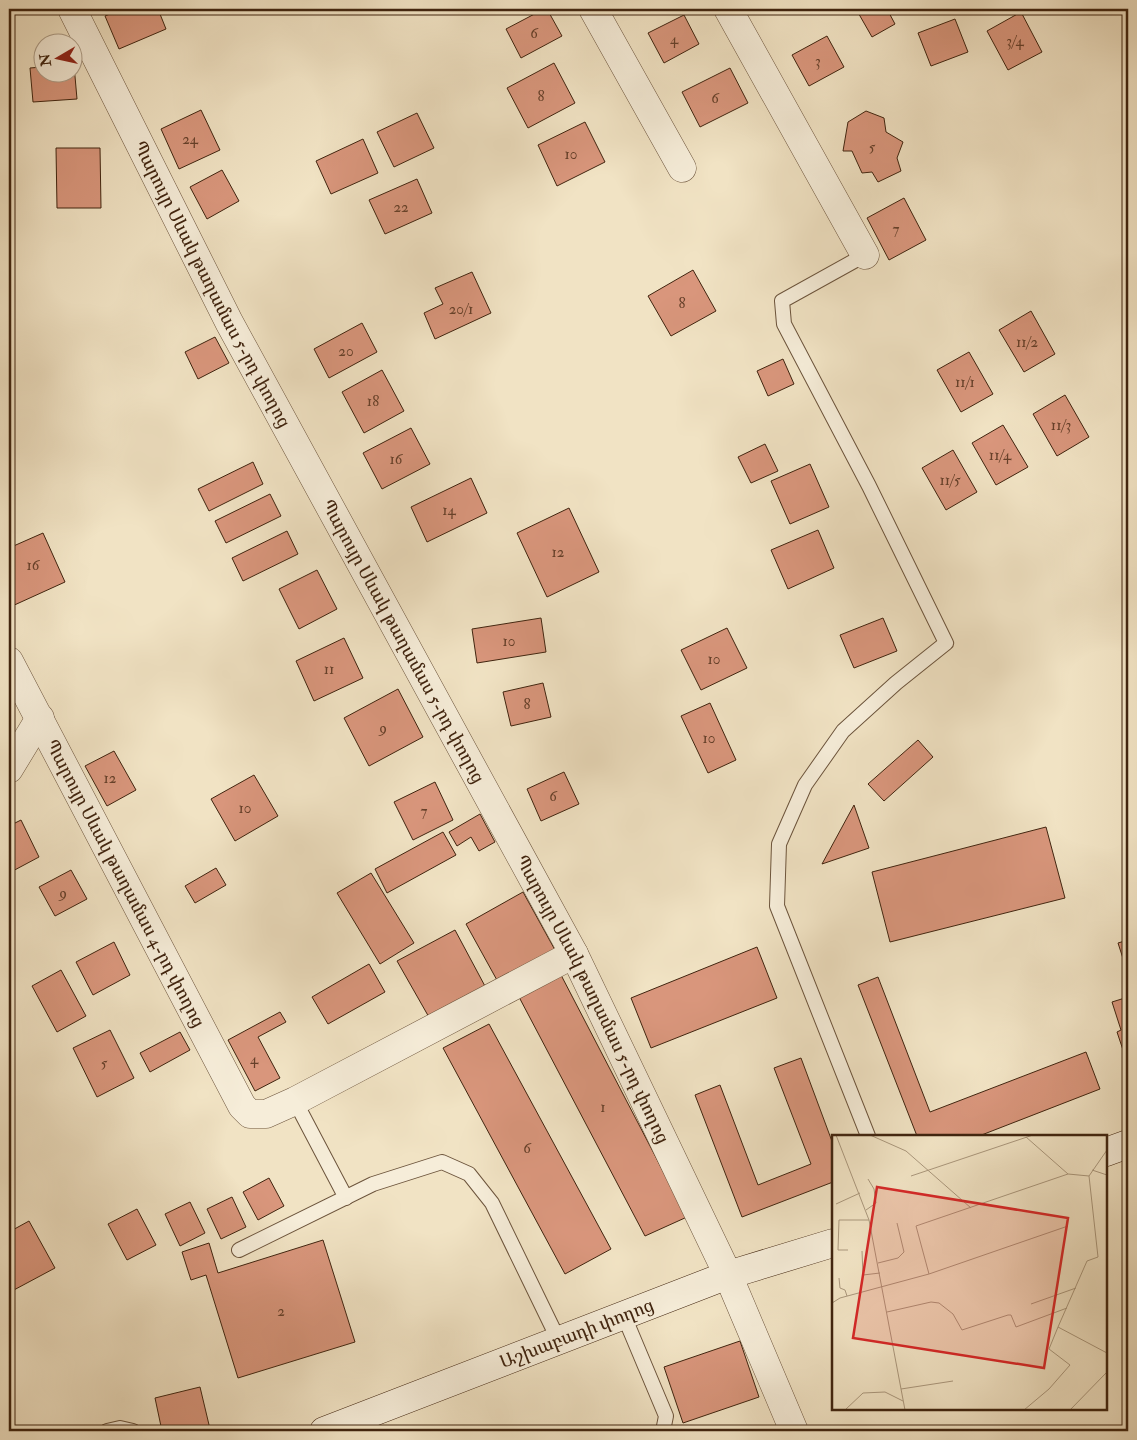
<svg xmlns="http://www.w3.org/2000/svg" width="1137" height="1440" viewBox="0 0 1137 1440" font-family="'IM FELL Double Pica','Noto Serif Armenian',serif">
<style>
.building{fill:#d9967c;stroke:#40240f}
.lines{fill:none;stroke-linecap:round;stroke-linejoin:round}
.lane-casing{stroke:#6c543c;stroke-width:16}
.street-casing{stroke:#6c543c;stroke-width:29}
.secondary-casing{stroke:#40240f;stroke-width:29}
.lane{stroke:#f6edd9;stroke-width:14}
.street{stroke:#f6edd9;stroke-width:28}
.secondary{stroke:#f6edd9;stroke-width:28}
.labels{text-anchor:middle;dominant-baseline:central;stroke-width:4;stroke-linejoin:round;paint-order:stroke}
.number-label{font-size:15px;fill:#66402a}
.street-label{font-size:18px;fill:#40240f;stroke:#f6edd9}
.inset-road{fill:none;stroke:#aa977c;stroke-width:1}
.view{fill:#d62828;fill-opacity:0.15;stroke:#d62828;stroke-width:2.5}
.inset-edge{fill:none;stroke:#40240f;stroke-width:2.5}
</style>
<rect width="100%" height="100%" fill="#f1e3c4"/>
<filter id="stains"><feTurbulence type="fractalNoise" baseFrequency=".004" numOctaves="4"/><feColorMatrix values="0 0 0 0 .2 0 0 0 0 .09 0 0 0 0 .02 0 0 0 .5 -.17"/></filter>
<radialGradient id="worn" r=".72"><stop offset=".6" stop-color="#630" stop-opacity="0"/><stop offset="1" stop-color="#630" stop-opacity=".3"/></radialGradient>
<g class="building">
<path d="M 122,9 L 158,9 L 166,29 L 119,49 L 105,16 Z"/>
<path d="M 544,9 L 547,9 L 562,36 L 521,58 L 506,29 Z"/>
<path d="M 856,9 L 887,9 L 895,24 L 872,37 Z"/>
<path d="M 1021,12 L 1042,52 L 1008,70 L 987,31 Z"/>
<path d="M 684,15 L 699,44 L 664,63 L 648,33 Z"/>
<path d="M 955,19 L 968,52 L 931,66 L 918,33 Z"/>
<path d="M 827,36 L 844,67 L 809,86 L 792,55 Z"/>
<path d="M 554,63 L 575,103 L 528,128 L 507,88 Z"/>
<path d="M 72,65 L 74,65 L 77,99 L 33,102 L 30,68 L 42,67 L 42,72 L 72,72 Z"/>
<path d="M 730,68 L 748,103 L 700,127 L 682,92 Z"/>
<path d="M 201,110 L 220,150 L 179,169 L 161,129 Z"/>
<path d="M 866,111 L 884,118 L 886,132 L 903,142 L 897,158 L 901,171 L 878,182 L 872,172 L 862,173 L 852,151 L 843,151 L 848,122 Z"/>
<path d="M 417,113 L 434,148 L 394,167 L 377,132 Z"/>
<path d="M 585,122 L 605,162 L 557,186 L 538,145 Z"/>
<path d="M 363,139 L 378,173 L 331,194 L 316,161 Z"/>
<path d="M 56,148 L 100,148 L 101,208 L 57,208 Z"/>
<path d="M 222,170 L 239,201 L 207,219 L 190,187 Z"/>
<path d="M 417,179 L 432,213 L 385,234 L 369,200 Z"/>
<path d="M 904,198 L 926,240 L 889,260 L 867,218 Z"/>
<path d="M 693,270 L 716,311 L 671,336 L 648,296 Z"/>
<path d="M 472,272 L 491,313 L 435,339 L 424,313 L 443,304 L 435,288 Z"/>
<path d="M 1031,311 L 1055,354 L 1024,372 L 999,330 Z"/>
<path d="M 362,323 L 377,352 L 329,378 L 314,349 Z"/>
<path d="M 215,337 L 229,363 L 198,379 L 185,352 Z"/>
<path d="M 969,352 L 993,394 L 961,412 L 937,370 Z"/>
<path d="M 783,359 L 794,384 L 768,396 L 757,371 Z"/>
<path d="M 382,370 L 404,411 L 364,433 L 342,392 Z"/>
<path d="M 1065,395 L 1089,437 L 1057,456 L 1033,414 Z"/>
<path d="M 1003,425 L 1028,467 L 996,485 L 972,443 Z"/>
<path d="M 411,428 L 430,464 L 382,489 L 363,453 Z"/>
<path d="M 765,444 L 778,471 L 751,483 L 738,457 Z"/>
<path d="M 953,450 L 977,492 L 946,510 L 922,468 Z"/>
<path d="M 253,462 L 263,484 L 209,511 L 198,489 Z"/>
<path d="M 810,464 L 829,507 L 790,524 L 771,481 Z"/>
<path d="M 471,478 L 487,513 L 427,542 L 411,507 Z"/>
<path d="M 270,494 L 281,516 L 226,543 L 215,521 Z"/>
<path d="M 569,508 L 599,572 L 547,597 L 517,533 Z"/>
<path d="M 818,530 L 834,568 L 788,589 L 771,550 Z"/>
<path d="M 287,531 L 298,554 L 243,581 L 232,558 Z"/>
<path d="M 43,533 L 65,582 L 10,607 L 9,548 Z"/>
<path d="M 317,570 L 337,609 L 299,629 L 279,589 Z"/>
<path d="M 541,618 L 546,652 L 477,663 L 472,629 Z"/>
<path d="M 883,618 L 897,651 L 854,668 L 840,635 Z"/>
<path d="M 727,628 L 747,668 L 701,690 L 681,650 Z"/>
<path d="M 344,638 L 363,678 L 314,701 L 296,661 Z"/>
<path d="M 543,683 L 551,717 L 511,726 L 503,692 Z"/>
<path d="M 398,689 L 423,737 L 369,766 L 344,718 Z"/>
<path d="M 710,703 L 736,760 L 708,773 L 681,716 Z"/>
<path d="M 918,740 L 933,757 L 884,801 L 868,784 Z"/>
<path d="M 114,751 L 136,790 L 107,806 L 85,766 Z"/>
<path d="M 564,772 L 579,804 L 541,821 L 527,789 Z"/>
<path d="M 254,775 L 278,816 L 235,841 L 211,799 Z"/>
<path d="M 435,782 L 453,820 L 413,840 L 394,802 Z"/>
<path d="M 854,805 L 869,848 L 822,864 Z"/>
<path d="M 480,814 L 495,842 L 479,851 L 471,837 L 457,846 L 449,832 Z"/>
<path d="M 21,820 L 39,857 L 9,873 L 9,826 Z"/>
<path d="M 1046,827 L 1065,898 L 890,942 L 872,872 Z"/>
<path d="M 443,832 L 456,855 L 387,893 L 375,869 Z"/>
<path d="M 216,868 L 226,885 L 195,903 L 185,886 Z"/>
<path d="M 71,870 L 87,899 L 55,916 L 39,887 Z"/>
<path d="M 371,873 L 414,943 L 380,964 L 337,893 Z"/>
<path d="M 523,892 L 555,950 L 498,982 L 466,924 Z"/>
<path d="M 455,930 L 486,988 L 430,1019 L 397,961 Z"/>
<path d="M 1128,940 L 1128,974 L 1118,943 Z"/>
<path d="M 114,942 L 130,975 L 93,995 L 76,962 Z"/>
<path d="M 757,947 L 777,998 L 651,1048 L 631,998 Z"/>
<path d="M 369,964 L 385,992 L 328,1024 L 312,997 Z"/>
<path d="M 61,970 L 86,1016 L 57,1032 L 32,986 Z"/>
<path d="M 561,975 L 687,1217 L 645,1236 L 519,997 Z"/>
<path d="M 878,977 L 930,1112 L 1086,1052 L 1100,1089 L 979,1136 L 917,1136 L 858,985 Z"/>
<path d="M 1128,997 L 1128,1065 L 1117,1032 L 1121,1030 L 1112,1002 Z"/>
<path d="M 280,1012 L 286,1022 L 258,1037 L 280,1078 L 255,1091 L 228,1040 Z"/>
<path d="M 489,1024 L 611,1249 L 565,1274 L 443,1048 Z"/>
<path d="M 110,1030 L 134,1078 L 97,1097 L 73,1048 Z"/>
<path d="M 180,1032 L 190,1050 L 150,1072 L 140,1053 Z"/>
<path d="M 801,1058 L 833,1144 L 833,1182 L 742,1217 L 695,1095 L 720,1085 L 758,1185 L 811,1164 L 774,1068 Z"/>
<path d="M 269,1178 L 284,1206 L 258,1220 L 243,1192 Z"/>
<path d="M 232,1197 L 246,1227 L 221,1239 L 207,1209 Z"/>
<path d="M 190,1202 L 205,1233 L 180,1246 L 165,1214 Z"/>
<path d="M 137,1209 L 156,1245 L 127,1260 L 108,1224 Z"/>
<path d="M 29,1221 L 55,1268 L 12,1291 L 9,1286 L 9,1232 Z"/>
<path d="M 323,1240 L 355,1342 L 238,1378 L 206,1275 L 191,1280 L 182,1252 L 209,1243 L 218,1273 Z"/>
<path d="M 740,1341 L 759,1397 L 683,1423 L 664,1367 Z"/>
<path d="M 200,1387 L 210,1429 L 201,1431 L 162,1431 L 155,1398 Z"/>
</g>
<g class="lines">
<defs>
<g id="lane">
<path d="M 865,255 L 782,301 L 784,324 L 869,486 L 946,643 L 896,683 L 843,731 L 805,785 L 779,844 L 777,906 L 868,1136"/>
<path d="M 295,1101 L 346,1198"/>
<path d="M 239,1250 L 373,1184 L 442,1162 L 469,1174 L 492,1203 L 559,1341"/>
<path d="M 624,1316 L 666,1416 L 663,1431"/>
<path d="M 107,1431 L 120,1428 L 133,1431"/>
</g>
<g id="street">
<path id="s1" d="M 72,9 L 229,322 L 574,954 L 728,1275 L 794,1431"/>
<path d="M 593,9 L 682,168"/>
<path d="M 728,9 L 865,255"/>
<path id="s2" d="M 9,661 L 242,1106 L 250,1114 L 266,1114 L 295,1101 L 574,954"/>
<path d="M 9,769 L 40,718"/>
</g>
<g id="secondary">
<path d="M 1106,1152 L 1128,1144"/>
<path id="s3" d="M 324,1431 L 728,1275 L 833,1243"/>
</g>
</defs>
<use href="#lane" class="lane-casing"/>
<use href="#street" class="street-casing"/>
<use href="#secondary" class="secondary-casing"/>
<use href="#lane" class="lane"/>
<use href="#street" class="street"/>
<use href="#secondary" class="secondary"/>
</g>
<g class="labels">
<g class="number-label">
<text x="534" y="33">6</text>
<text x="674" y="39">4</text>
<text x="1015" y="41">3/4</text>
<text x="818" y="61">3</text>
<text x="541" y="96">8</text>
<text x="715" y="98">6</text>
<text x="190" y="139">24</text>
<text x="872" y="147">5</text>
<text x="571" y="154">10</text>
<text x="401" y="207">22</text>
<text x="896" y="229">7</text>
<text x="682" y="303">8</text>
<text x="461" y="309">20/1</text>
<text x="1027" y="342">11/2</text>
<text x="346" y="351">20</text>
<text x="965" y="382">11/1</text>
<text x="373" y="401">18</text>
<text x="1061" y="425">11/3</text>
<text x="1000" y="455">11/4</text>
<text x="396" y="459">16</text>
<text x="950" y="480">11/5</text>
<text x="449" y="510">14</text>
<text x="558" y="552">12</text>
<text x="33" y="565">16</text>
<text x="509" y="641">10</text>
<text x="714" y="659">10</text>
<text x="329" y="669">11</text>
<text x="527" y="704">8</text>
<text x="383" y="728">9</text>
<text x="709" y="738">10</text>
<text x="110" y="778">12</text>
<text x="553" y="796">6</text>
<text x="245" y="808">10</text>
<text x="424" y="811">7</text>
<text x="63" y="893">9</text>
<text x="254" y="1059">4</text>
<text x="104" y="1063">5</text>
<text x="603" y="1107">1</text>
<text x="527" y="1148">6</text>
<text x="281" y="1311">2</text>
</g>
<g class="street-label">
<text stroke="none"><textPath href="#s1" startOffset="309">Պարույր Սևակ թաղամաս 5-րդ փողոց</textPath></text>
<text stroke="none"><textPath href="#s1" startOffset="714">Պարույր Սևակ թաղամաս 5-րդ փողոց</textPath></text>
<text stroke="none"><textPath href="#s2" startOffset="251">Պարույր Սևակ թաղամաս 4-րդ փողոց</textPath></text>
<text stroke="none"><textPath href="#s1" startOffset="1119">Պարույր Սևակ թաղամաս 5-րդ փողոց</textPath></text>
<text stroke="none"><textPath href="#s3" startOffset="271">Աշխաբադի փողոց</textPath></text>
</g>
</g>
<g transform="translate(832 1135)">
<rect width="275" height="275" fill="#f1e3c4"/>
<path class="inset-road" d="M 4,0 L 37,85 L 73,275M 38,0 L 74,16 L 139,73M 194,2 L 236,39M 275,15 L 257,41 L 266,122 L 255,126 L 226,192 L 275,218M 260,35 L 275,40M 79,41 L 201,0M 4,69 L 28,58M 34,75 L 44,68 L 42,54 L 36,44M 16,115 L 6,115 L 7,85 L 37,85M 30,116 L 31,140 L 48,138M 46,128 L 66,123 L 72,117 L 65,88M 97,139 L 84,91 L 236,39 L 257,41M 7,143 L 8,153 L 13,155 L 15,161M 0,168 L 8,163 L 97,139 L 236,91M 199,169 L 244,153M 55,177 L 99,167 L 107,168 L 121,179 L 130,195 L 176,180 L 179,180 L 184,192 L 235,173M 69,254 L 121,246M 13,275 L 31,258 L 53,257 L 71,266M 192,275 L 217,254 L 238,230 L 217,214 L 226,192M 238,275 L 275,237"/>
<path class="view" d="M 45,52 L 236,83 L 212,233 L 21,203 Z"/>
<rect width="275" height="275" class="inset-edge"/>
</g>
<rect width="1137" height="1440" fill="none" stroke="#f1e3c4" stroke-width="30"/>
<rect x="10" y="10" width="1117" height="1420" fill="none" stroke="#40240f" stroke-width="2.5"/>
<rect x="15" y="15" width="1107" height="1410" fill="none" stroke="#40240f"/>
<g transform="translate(58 58) rotate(261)"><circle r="24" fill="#f6edd9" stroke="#ad9d88"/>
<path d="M0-4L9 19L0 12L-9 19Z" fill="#8f2418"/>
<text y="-8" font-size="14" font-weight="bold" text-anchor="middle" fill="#40240f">N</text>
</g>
<rect width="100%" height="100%" filter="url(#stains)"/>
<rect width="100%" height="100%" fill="url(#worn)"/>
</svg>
